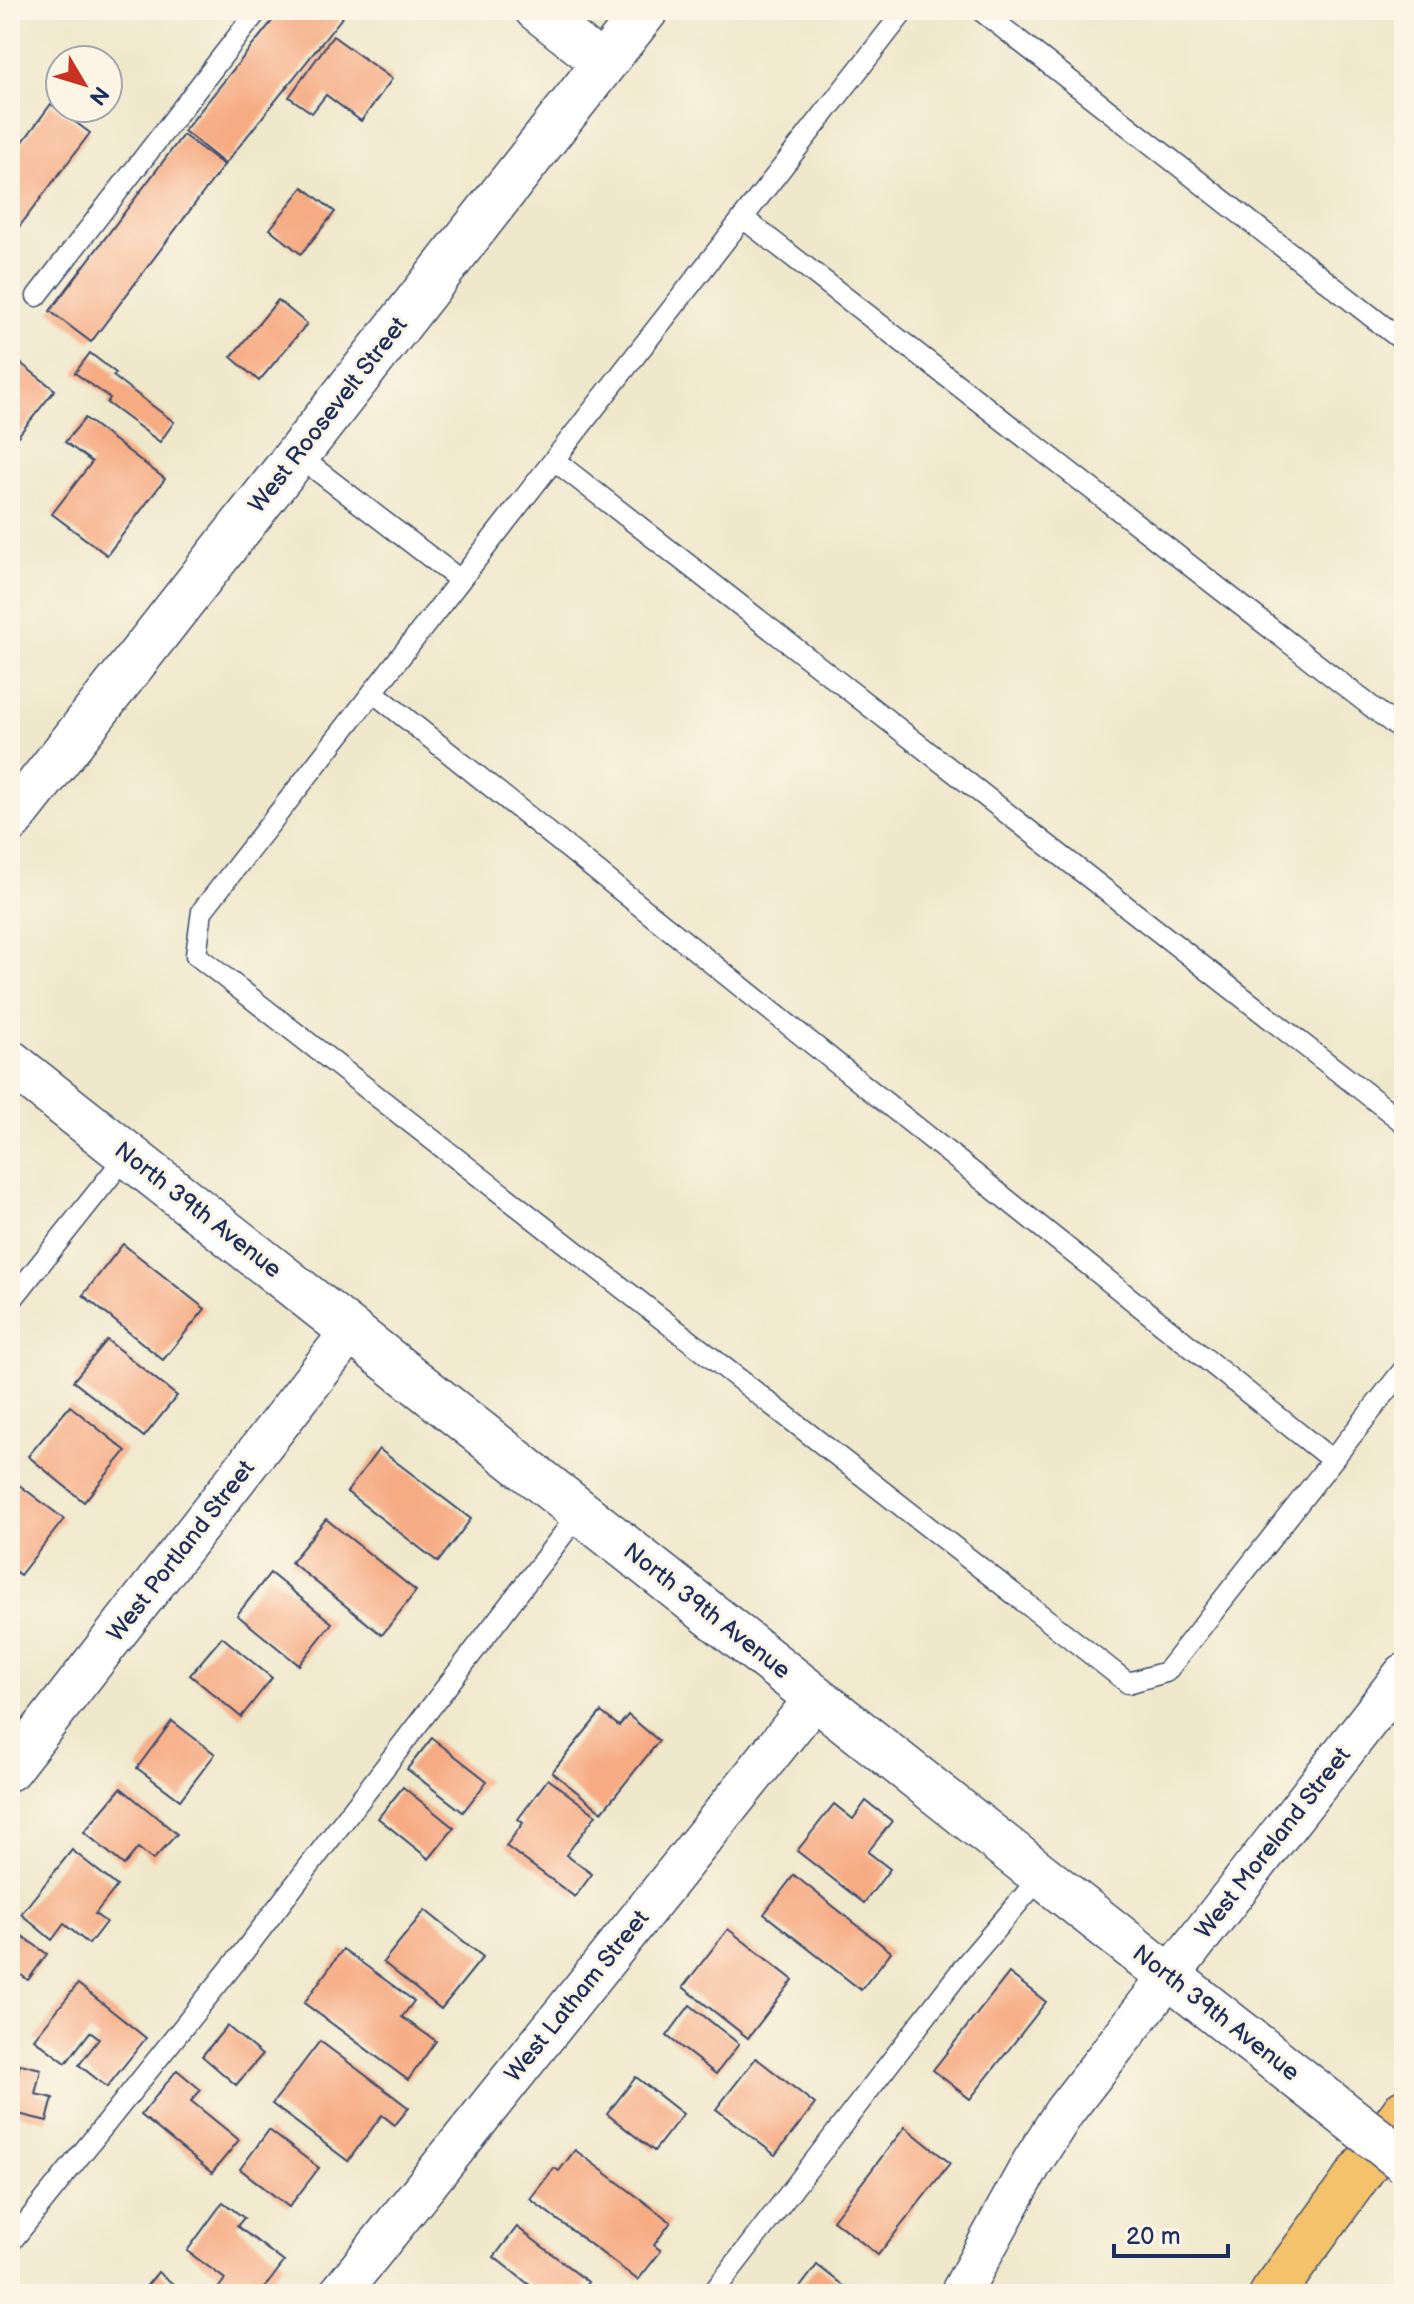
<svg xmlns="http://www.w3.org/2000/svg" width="1414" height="2304" viewBox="0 0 1414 2304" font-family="'Balsamiq Sans',sans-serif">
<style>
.building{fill:#f6ab83}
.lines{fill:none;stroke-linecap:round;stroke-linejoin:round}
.service-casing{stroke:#3b4b6e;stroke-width:23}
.minor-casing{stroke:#3b4b6e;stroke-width:43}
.tertiary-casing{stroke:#3b4b6e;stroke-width:47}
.motorway-casing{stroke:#3b4b6e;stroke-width:47}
.service{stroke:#fff;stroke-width:20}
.minor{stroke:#fff;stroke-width:40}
.tertiary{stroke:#fff;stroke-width:44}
.motorway{stroke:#f3c26a;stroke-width:44}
.tertiary-bridge-casing{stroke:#3b4b6e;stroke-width:47;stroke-linecap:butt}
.tertiary-bridge{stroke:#fff;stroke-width:44}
.labels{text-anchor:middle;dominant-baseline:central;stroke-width:6;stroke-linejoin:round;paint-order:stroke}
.street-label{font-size:24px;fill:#1b2f5e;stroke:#fcf5e5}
</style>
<rect width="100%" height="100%" fill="#fcf5e5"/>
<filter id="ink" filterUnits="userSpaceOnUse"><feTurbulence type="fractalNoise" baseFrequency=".0125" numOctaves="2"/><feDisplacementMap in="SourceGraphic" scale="16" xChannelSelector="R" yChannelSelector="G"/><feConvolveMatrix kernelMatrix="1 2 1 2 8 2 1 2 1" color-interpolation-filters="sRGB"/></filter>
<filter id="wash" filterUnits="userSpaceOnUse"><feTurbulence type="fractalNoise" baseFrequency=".006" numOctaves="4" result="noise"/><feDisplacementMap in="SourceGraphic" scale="32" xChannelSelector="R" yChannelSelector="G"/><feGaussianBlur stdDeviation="1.8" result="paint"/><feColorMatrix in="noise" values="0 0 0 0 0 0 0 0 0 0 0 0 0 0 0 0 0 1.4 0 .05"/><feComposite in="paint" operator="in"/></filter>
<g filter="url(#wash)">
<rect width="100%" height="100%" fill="#efe8cb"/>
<g id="blocks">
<g class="building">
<path d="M 281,10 L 348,10 L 225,164 L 184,131 Z"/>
<path d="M 333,36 L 392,79 L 361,121 L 326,95 L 312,113 L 289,97 Z"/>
<path d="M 51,104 L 90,133 L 10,239 L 10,146 L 16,151 Z"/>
<path d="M 183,135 L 224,165 L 91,342 L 50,311 Z"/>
<path d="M 303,187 L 335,212 L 301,254 L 270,229 Z"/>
<path d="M 278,300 L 307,324 L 259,381 L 231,357 Z"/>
<path d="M 90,353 L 116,373 L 113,376 L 174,422 L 160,442 L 107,403 L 110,398 L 75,373 Z"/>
<path d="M 14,358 L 55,390 L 10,446 L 10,362 Z"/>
<path d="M 85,418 L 165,479 L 107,555 L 52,514 L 92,462 L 65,442 Z"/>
<path d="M 123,1244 L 205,1309 L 163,1360 L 83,1295 Z"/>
<path d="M 107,1340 L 177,1396 L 144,1437 L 73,1381 Z"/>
<path d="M 70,1406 L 126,1451 L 84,1502 L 28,1456 Z"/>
<path d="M 379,1449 L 471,1519 L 438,1562 L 347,1492 Z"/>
<path d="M 10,1478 L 64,1519 L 20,1575 L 10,1567 Z"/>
<path d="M 326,1519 L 416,1591 L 382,1635 L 291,1562 Z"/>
<path d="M 270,1573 L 332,1623 L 299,1665 L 237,1615 Z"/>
<path d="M 222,1637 L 272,1678 L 241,1717 L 190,1675 Z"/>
<path d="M 601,1712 L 619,1726 L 628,1715 L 659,1741 L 602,1812 L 552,1772 Z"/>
<path d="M 172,1721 L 215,1754 L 180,1800 L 137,1768 Z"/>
<path d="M 432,1738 L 487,1781 L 463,1812 L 407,1769 Z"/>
<path d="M 548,1779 L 596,1815 L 566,1855 L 592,1874 L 575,1897 L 506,1846 L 523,1823 L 518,1819 Z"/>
<path d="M 403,1787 L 454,1828 L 429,1859 L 378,1818 Z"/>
<path d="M 121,1788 L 177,1834 L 153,1860 L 138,1848 L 124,1865 L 84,1832 Z"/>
<path d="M 866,1801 L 892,1821 L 868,1852 L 890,1869 L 864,1903 L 797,1851 L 834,1804 L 853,1819 Z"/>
<path d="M 72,1850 L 117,1886 L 95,1914 L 106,1922 L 89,1944 L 64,1924 L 52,1940 L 21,1914 Z"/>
<path d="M 794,1875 L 891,1952 L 861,1990 L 764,1914 Z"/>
<path d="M 425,1910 L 483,1957 L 441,2009 L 383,1962 Z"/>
<path d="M 10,1927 L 47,1954 L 28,1980 L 12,1968 L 10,1970 Z"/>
<path d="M 728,1929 L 793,1980 L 748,2038 L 683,1987 Z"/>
<path d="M 343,1949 L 414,2001 L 402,2017 L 436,2041 L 408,2080 L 304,2003 Z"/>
<path d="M 1009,1973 L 1046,2002 L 970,2099 L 933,2070 Z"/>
<path d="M 78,1984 L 146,2038 L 107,2087 L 79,2065 L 99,2039 L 90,2032 L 66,2063 L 34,2039 Z"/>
<path d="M 690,2005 L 739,2044 L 716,2074 L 667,2036 Z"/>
<path d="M 227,2026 L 262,2055 L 236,2085 L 202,2056 Z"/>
<path d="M 320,2041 L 409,2108 L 395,2125 L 382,2115 L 348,2161 L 272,2104 Z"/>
<path d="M 756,2058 L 815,2104 L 775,2155 L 716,2109 Z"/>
<path d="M 20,2064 L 41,2069 L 35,2094 L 53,2098 L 47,2121 L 10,2112 Z"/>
<path d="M 177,2070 L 201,2090 L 191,2101 L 239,2140 L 212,2173 L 141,2115 Z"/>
<path d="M 636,2077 L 683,2114 L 654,2151 L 607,2114 Z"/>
<path d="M 905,2127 L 950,2163 L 878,2255 L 833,2220 Z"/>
<path d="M 269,2130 L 319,2168 L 289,2207 L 240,2169 Z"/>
<path d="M 575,2150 L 671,2222 L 654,2245 L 661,2251 L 638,2280 L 530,2199 L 554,2168 L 559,2171 Z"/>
<path d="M 223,2202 L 244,2218 L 237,2226 L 284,2262 L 260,2294 L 223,2294 L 217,2290 L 225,2279 L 187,2251 Z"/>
<path d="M 517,2227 L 588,2282 L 579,2294 L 541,2294 L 494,2257 Z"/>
<path d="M 817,2265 L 854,2294 L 795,2294 Z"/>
<path d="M 158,2272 L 186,2294 L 140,2294 Z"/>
</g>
</g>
</g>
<g filter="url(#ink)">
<use href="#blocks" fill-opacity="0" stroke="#3b4b6e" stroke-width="2"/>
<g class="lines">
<defs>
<g id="service">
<path d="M 905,10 L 202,911 L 196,955 L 1128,1683 L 1166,1672 L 1404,1369"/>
<path d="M 980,10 L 1404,342"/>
<path d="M 743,218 L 1404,732"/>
<path d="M 37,296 L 258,10"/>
<path d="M 297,455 L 460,580"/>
<path d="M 554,460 L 1404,1123"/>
<path d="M 373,692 L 1332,1460"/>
<path d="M 10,1302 L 127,1155"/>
<path d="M 10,2243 L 245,1950 L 581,1511"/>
<path d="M 712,2294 L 966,1964 L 1042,1875"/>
</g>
<g id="minor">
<path d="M 535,10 L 603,64"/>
<path d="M 10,1770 L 351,1331"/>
<path d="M 339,2294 L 816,1697"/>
<path d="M 960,2294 L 1033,2161 L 1064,2112 L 1404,1674"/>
</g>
<g id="tertiary">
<path d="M 10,821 L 646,10"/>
<path d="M 10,1062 L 1250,2040"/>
</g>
<path id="motorway" d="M 1272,2294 L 1404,2112"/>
</defs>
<use href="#service" class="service-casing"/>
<use href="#minor" class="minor-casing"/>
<use href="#tertiary" class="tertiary-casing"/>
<use href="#motorway" class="motorway-casing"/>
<use href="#service" class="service"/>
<use href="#minor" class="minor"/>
<use href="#tertiary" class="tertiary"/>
<use href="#motorway" class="motorway"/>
<defs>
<path id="tertiary-bridge" d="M 1250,2040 L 1404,2161"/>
</defs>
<use href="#tertiary-bridge" class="tertiary-bridge-casing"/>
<use href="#tertiary-bridge" class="tertiary-bridge"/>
</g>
</g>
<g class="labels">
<g class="street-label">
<text transform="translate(328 415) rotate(-52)">West Roosevelt Street</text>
<text transform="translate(198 1210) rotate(38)">North 39th Avenue</text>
<text transform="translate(181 1551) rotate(-52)">West Portland Street</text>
<text transform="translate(707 1611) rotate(38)">North 39th Avenue</text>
<text transform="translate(1273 1843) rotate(-52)">West Moreland Street</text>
<text transform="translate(577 1996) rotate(-51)">West Latham Street</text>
<text transform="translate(1216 2013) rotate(38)">North 39th Avenue</text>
</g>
</g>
<rect width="1414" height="2304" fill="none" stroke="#fcf5e5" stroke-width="40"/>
<g transform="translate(84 84) rotate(128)"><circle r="38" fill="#fcf5e5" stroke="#a2a6af" stroke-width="2"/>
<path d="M0-6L14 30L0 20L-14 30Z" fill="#c8321e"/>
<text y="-12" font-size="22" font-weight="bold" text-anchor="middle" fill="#1b2f5e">N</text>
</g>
<path d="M1114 2244v12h114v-12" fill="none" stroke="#1b2f5e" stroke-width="4"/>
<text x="1126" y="2244" font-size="24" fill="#1b2f5e" stroke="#fcf5e5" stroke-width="6" paint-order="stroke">20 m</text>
</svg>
